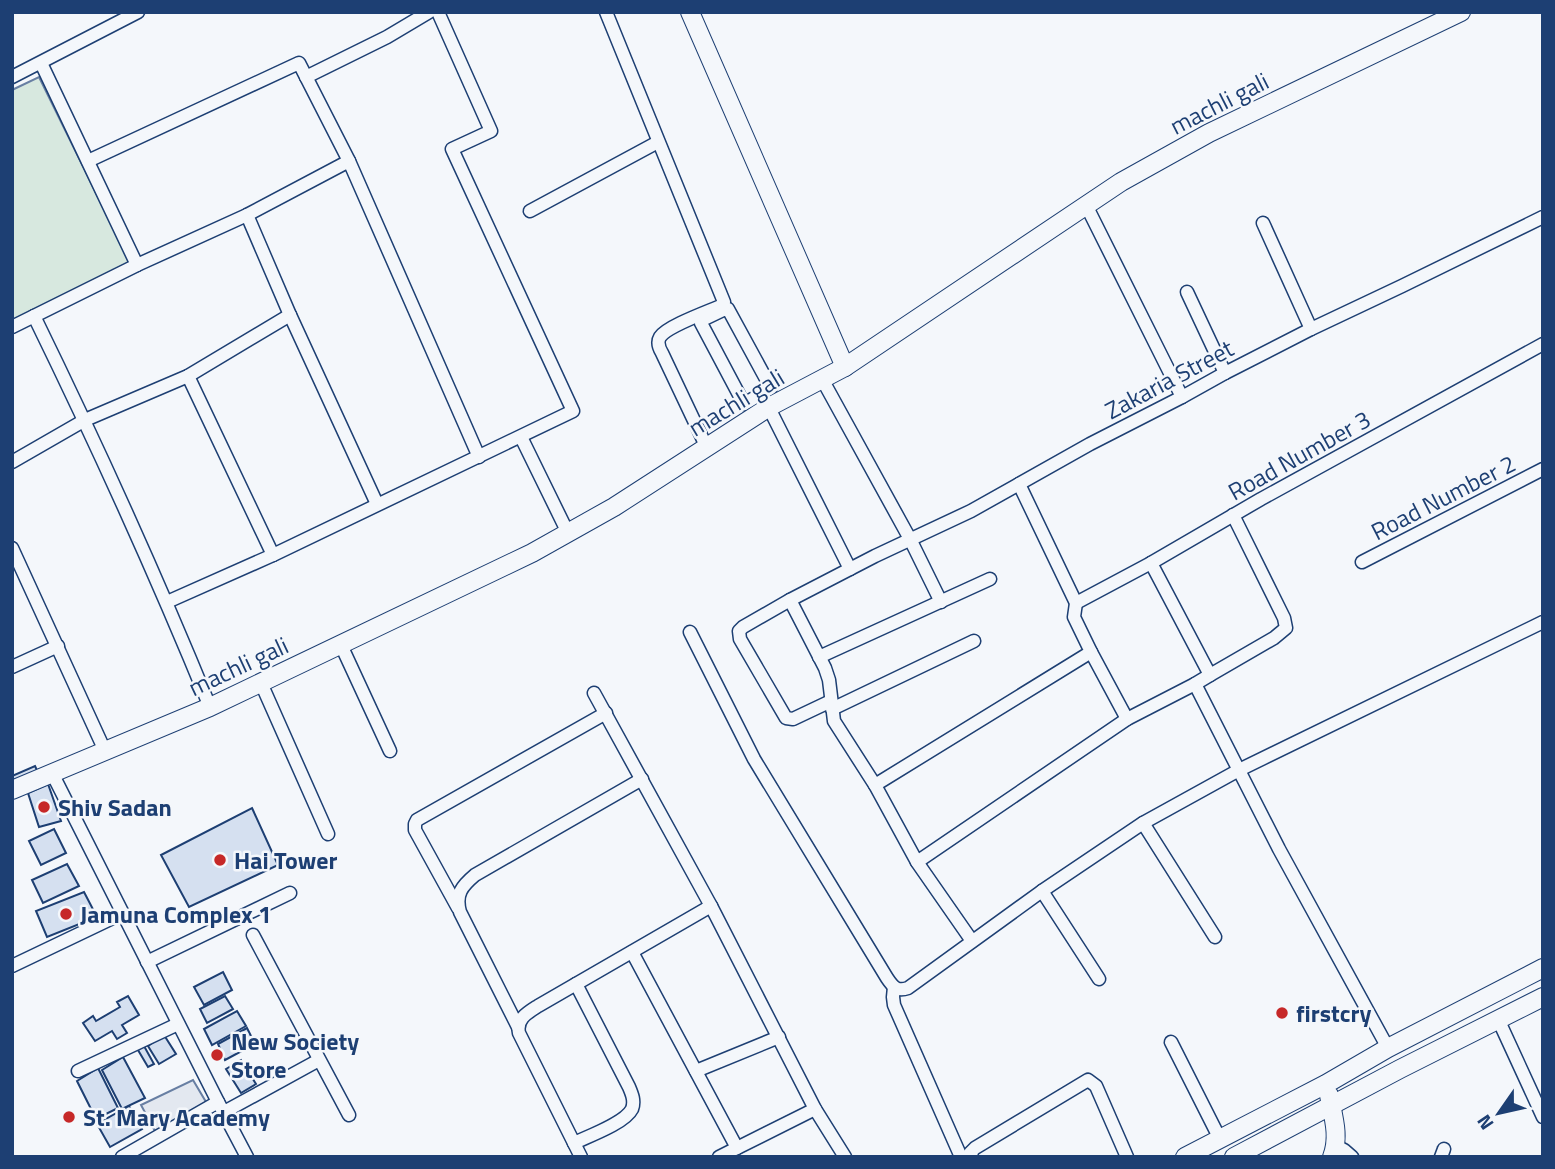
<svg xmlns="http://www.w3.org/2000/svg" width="1555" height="1169" viewBox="0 0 1555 1169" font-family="'Titillium Web',sans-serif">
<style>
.green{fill:#d7e8df;stroke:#687fa3;stroke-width:2}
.parking{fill:#e3e8f0;stroke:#687fa3;stroke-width:2}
.building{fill:#d5e0f0;stroke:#1d3f73;stroke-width:2}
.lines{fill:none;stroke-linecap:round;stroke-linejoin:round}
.street-casing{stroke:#1d3f73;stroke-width:15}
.secondary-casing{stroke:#1d3f73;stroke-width:20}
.street{stroke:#f4f7fb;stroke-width:12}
.secondary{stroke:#f4f7fb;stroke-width:18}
.poi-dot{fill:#c62828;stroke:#f4f7fb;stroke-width:2.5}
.labels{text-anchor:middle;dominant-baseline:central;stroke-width:5;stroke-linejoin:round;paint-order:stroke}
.street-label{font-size:24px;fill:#1d3f73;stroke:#f4f7fb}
.poi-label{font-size:24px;font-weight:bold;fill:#1d3f73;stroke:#f4f7fb;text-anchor:start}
</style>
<rect width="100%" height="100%" fill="#f4f7fb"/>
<path class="green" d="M 39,77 L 130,262 L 12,321 L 12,90 Z"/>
<path class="parking" d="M 193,1080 L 206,1102 L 155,1131 L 141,1105 Z"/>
<g class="building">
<path d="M 35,766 L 40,777 L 17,787 L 12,776 Z"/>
<path d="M 48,784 L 61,821 L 39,827 L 28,793 Z"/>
<path d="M 252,808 L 278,865 L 189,907 L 161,855 Z"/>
<path d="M 54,829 L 66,853 L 41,865 L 29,841 Z"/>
<path d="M 67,864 L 79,886 L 43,903 L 32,880 Z"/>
<path d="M 84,892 L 97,917 L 47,937 L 36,911 Z"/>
<path d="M 223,972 L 232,990 L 204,1005 L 194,987 Z"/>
<path d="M 128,996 L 139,1015 L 122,1025 L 127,1033 L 117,1039 L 112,1031 L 95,1041 L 83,1023 L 93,1016 L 96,1021 L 120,1007 L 117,1002 Z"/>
<path d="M 225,996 L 233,1009 L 207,1023 L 200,1009 Z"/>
<path d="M 237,1011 L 246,1026 L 212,1045 L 204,1029 Z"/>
<path d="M 247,1028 L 255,1044 L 225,1060 L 218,1044 Z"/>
<path d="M 164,1035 L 176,1054 L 159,1064 L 148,1046 Z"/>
<path d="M 144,1046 L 154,1064 L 148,1067 L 138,1050 Z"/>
<path d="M 123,1057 L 145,1098 L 122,1109 L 102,1070 Z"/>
<path d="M 241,1060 L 256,1084 L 241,1093 L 226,1069 Z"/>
<path d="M 98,1068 L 118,1108 L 96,1119 L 77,1081 Z"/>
<path d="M 129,1106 L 142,1129 L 110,1147 L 97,1124 Z"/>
</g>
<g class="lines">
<defs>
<g id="street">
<path d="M 606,12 L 724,302 L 723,305 C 710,311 667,326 660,337 C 657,342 659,348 662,353 L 707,448"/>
<path d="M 12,77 L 138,12"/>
<path d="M 306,77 L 387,37 L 429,12"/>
<path d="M 88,161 L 299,63 L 349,161 L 479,457"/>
<path d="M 1086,205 L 1182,397"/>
<path d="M 530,211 L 658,142"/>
<path d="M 247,215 L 290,315 L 377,504"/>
<path d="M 1263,223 L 1311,329"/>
<path d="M 137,265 L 247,215 L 349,161"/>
<path d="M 1187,292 L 1225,373"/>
<path d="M 725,309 L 728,309 L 771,388 L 744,404 L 701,323 L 702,320 Z"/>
<path d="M 34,316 C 97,445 156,575 210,707"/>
<path d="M 12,327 L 137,265 L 41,63"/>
<path d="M 188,376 L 273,555"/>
<path d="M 822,379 L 910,539 L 941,602"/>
<path d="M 765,400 L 850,569"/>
<path d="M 521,437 L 568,533"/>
<path d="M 12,462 L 85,420 L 188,376 L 290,315"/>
<path d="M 1019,484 L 1076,603 L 1074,617 L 1091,652 L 875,785 L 917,862 L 1127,719 L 1195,684"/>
<path d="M 12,548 L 105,751"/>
<path d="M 1362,562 L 1543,469"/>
<path d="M 1151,563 L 1210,675 L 1195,684 L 1279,849 L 1388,1048"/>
<path d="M 790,600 L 825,668 L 829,680 L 834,721 L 875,785"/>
<path d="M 167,602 L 273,555 L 573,411 L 452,149 L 491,131 L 438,12"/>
<path d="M 1076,603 L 1151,563 L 1261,499 L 1543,344"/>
<path d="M 690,632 L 754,759 L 887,978 C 893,987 897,992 908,988 L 1042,891 L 1143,823 L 1239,770 L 1543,622"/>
<path d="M 341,645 L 390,751"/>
<path d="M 1091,652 L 1127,719"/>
<path d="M 819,657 L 990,579"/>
<path d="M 12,667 L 58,646"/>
<path d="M 1210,675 L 1274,638 L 1286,628 L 1284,618 L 1233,515"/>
<path d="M 261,683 L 328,834"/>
<path d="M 594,693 L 711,906 L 815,1109 L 845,1157"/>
<path d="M 831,701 L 793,719 L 786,718 L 740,639 L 739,631 L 743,627 L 790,600 L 875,556 L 971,511 L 1090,444 L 1182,397 L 1225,373 L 1311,329 L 1402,286 L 1543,217"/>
<path d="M 832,709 L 974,641"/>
<path d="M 52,773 L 218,1102 L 247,1157"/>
<path d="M 1143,823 L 1215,937"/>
<path d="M 917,862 L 972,941"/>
<path d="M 1042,891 L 1099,979"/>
<path d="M 458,908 L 415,830 L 415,824 L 417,820 L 606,713"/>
<path d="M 253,935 L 349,1115"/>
<path d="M 632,952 L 737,1148"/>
<path d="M 147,962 L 290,893"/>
<path d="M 12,966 L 123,913"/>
<path d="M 894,987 L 893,997 L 894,1005 L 961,1157"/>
<path d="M 1498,1019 L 1543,1117"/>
<path d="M 518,1027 L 460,912 C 455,894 462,886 475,875 L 642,779"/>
<path d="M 1171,1042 L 1220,1139"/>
<path d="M 78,1071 L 178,1024"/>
<path d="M 696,1071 L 779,1037"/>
<path d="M 224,1112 L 319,1060"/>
<path d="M 574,1143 C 589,1136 625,1123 632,1109 C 635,1101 632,1094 629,1087 L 576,984"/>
<path d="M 1336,1146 L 1344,1150 L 1352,1157"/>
<path d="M 122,1157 L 218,1102"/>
<path d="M 581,1157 L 519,1033 C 516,1019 527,1013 538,1006 L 711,906"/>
<path d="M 719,1157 L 815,1109"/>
<path d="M 972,1157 L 970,1153 L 975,1148 L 1088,1080 L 1096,1086 L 1127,1157"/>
<path d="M 1441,1157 L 1444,1149"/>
</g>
<g id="secondary">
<path d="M 690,12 L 845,367"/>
<path d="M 12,790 L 210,707 L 532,553 L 614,507 L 769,407 L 845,367 L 1121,182 L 1209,133 L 1461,12"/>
<path d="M 1329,1095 C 1333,1116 1340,1136 1332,1157"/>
<path d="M 1185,1157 L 1326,1084 L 1388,1048 L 1543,968"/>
<path d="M 1234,1157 L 1400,1069 L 1543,997"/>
</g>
</defs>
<use href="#street" class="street-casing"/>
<use href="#secondary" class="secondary-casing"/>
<use href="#street" class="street"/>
<use href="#secondary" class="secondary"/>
</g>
<g class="poi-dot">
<circle cx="44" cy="807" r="7"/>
<circle cx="220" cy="860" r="7"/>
<circle cx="66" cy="914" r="7"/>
<circle cx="1282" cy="1013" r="7"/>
<circle cx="217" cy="1055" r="7"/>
<circle cx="69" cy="1117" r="7"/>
</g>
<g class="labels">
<g class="street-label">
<text transform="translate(1219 103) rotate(-27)">machli gali</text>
<text transform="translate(1169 379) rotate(-28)">Zakaria Street</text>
<text transform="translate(736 402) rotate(-31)">machli gali</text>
<text transform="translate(1299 455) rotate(-29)">Road Number 3</text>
<text transform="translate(1443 497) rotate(-27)">Road Number 2</text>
<text transform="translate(238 666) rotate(-25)">machli gali</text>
</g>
<g class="poi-label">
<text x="58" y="807">Shiv Sadan</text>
<text x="234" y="860">Hai Tower</text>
<text x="80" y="914">Jamuna Complex 1</text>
<text x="1296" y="1013">firstcry</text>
<text x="231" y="1041">New Society<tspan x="231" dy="28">Store</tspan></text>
<text x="83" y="1117">St. Mary Academy</text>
</g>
</g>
<rect width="1555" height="1169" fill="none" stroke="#1d3f73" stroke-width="28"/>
<g transform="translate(1499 1113) rotate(236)" stroke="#f4f7fb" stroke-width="5" paint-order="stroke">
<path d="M0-5L12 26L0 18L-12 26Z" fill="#1d3f73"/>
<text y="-10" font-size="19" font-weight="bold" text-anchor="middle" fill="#1d3f73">N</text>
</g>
</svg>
